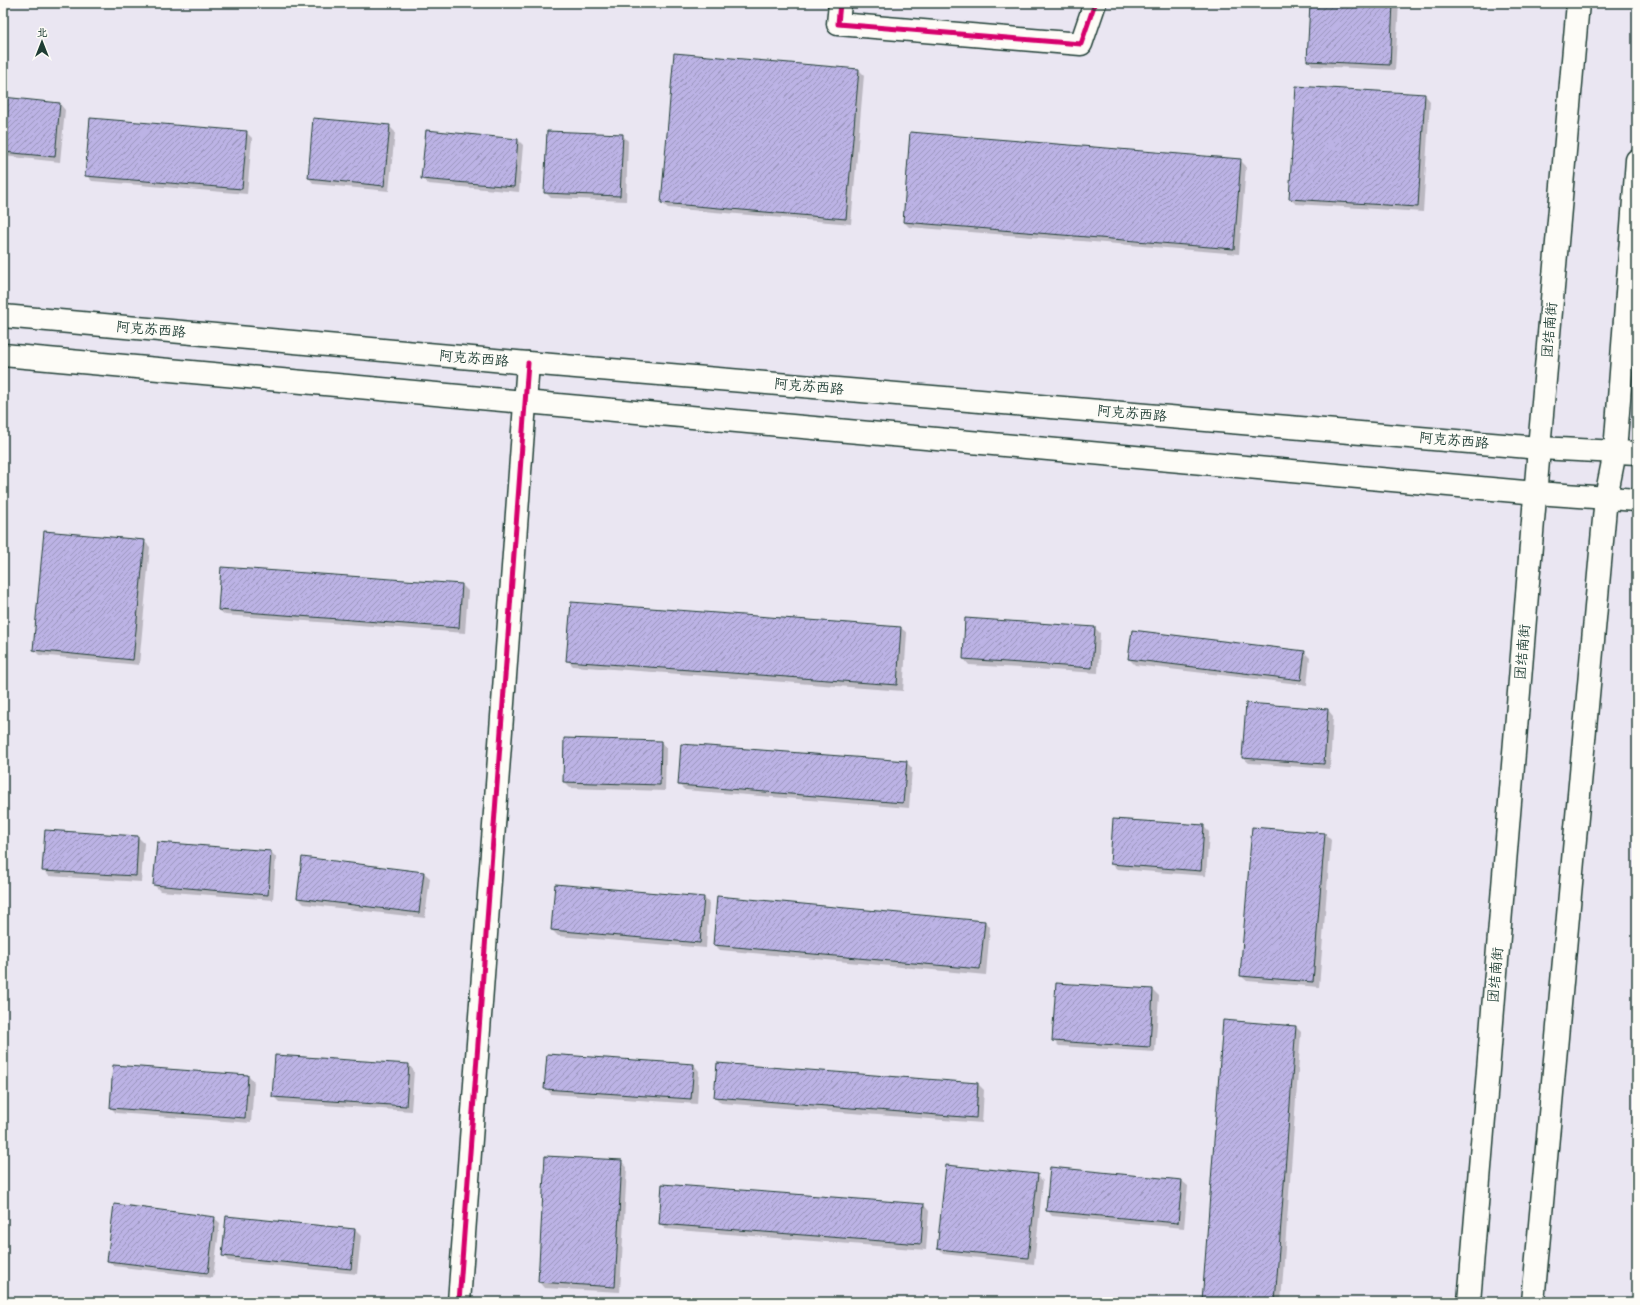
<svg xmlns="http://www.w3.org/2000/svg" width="1640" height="1305" viewBox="0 0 1640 1305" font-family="Kalam,'LXGW WenKai TC',sans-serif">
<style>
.shadow{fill:#0003}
.building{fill:url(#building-hatch);stroke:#1f3d34}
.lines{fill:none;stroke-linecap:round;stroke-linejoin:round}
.street-casing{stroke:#1f3d34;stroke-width:25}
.secondary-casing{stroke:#1f3d34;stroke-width:25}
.street{stroke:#fdfcf7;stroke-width:22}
.secondary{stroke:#fdfcf7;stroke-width:22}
.cycleway-casing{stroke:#fdfcf7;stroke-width:8}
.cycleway{stroke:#d6006c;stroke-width:5}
.labels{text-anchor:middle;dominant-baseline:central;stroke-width:4;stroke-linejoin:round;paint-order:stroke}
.street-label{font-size:14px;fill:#1f3d34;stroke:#fdfcf7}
</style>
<defs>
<pattern id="building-hatch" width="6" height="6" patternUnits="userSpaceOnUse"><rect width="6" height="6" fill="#bcb3e5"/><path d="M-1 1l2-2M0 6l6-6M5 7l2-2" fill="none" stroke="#9893ba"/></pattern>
</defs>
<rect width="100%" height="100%" fill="#eae6f2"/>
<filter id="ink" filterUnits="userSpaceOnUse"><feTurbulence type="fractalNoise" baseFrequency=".025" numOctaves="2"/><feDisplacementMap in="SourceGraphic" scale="8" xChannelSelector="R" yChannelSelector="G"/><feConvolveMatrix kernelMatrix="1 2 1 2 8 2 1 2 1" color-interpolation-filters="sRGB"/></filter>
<g filter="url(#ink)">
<g class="shadow">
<path d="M 1311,3 L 1399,3 L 1395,70 L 1313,66 L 1308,60 Z"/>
<path d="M 859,70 L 864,75 L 851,224 L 668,208 L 662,203 Z"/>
<path d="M 1425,95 L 1430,101 L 1423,212 L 1296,204 L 1290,199 Z"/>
<path d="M 3,98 L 60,104 L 65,110 L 60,162 L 3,156 Z"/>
<path d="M 389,126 L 395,132 L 389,191 L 314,184 L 309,178 Z"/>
<path d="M 246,132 L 252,138 L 247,194 L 92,181 L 86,175 Z"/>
<path d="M 622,135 L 628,141 L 626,201 L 551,198 L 545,192 Z"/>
<path d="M 518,140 L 523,145 L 519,192 L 428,184 L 422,178 Z"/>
<path d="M 1240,160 L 1246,166 L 1239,254 L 909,227 L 904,222 Z"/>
<path d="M 144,541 L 150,547 L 139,665 L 39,655 L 34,650 Z"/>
<path d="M 222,568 L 462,585 L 468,591 L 465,633 L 225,615 L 219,610 Z"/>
<path d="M 571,603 L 901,628 L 907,633 L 903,691 L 573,666 L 567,660 Z"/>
<path d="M 1095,628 L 1100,633 L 1098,673 L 969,665 L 964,659 Z"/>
<path d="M 1304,652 L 1310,658 L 1307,685 L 1135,665 L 1129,659 Z"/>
<path d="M 3,669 L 5,672 L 3,702 Z"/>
<path d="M 1328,710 L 1333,716 L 1330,769 L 1249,763 L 1243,758 Z"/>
<path d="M 661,742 L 666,748 L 665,791 L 570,788 L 564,782 Z"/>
<path d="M 906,762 L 912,768 L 909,808 L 685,790 L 679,785 Z"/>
<path d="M 1203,826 L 1209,832 L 1206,876 L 1117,869 L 1111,864 Z"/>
<path d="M 1253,828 L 1325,834 L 1331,840 L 1319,987 L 1247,981 L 1241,976 Z"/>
<path d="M 46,831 L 138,837 L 144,843 L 141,882 L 49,876 L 43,870 Z"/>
<path d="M 271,852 L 276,857 L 273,900 L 160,891 L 154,885 Z"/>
<path d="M 303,858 L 424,873 L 430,878 L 425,918 L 304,904 L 298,898 Z"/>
<path d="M 704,898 L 709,903 L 706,948 L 558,936 L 552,930 Z"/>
<path d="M 985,922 L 990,927 L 986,975 L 720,950 L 714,944 Z"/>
<path d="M 1153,990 L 1159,996 L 1155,1052 L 1059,1046 L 1053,1040 Z"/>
<path d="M 1296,1027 L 1301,1032 L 1281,1302 L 1204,1302 Z"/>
<path d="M 718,1064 L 978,1084 L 984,1090 L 982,1123 L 721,1103 L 715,1097 Z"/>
<path d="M 409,1065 L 414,1071 L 411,1111 L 279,1102 L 273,1096 Z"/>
<path d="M 694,1065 L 699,1071 L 697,1104 L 551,1094 L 546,1088 Z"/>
<path d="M 114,1066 L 248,1076 L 254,1082 L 251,1123 L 116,1113 L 111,1108 Z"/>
<path d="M 621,1161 L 627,1167 L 620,1292 L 544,1288 L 539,1282 Z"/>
<path d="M 1051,1168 L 1182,1181 L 1188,1186 L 1184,1228 L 1052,1216 L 1047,1210 Z"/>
<path d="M 1037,1175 L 1043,1181 L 1034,1264 L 943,1254 L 938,1248 Z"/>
<path d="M 924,1205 L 929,1211 L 926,1250 L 665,1229 L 660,1223 Z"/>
<path d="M 227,1217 L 355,1230 L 361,1236 L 357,1274 L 228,1261 L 223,1255 Z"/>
<path d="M 214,1218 L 220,1223 L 213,1278 L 114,1266 L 108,1261 Z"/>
</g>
<g class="building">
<path d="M 1310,3 L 1393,3 L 1390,65 L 1307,61 Z"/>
<path d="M 674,53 L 859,69 L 846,219 L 661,203 Z"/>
<path d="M 1296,86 L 1425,94 L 1418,207 L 1289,199 Z"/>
<path d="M 3,97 L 60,103 L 55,157 L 3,152 Z"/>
<path d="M 90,118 L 247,131 L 242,189 L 85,176 Z"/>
<path d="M 313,118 L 390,125 L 384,186 L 308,178 Z"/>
<path d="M 426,130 L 518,139 L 514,187 L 421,179 Z"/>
<path d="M 547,131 L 623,134 L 620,196 L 544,193 Z"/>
<path d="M 910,132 L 1241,159 L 1234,249 L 903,222 Z"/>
<path d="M 44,531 L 145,540 L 133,660 L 33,650 Z"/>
<path d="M 221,567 L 462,584 L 459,628 L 218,610 Z"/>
<path d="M 571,602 L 901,627 L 897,685 L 566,661 Z"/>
<path d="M 965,618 L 1095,627 L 1092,668 L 963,659 Z"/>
<path d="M 1132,630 L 1305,651 L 1301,680 L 1128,659 Z"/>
<path d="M 1246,703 L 1328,709 L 1324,764 L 1242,758 Z"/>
<path d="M 564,738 L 661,741 L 660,785 L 563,782 Z"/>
<path d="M 681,744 L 907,761 L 903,803 L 678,785 Z"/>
<path d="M 1113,819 L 1204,825 L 1201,871 L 1110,864 Z"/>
<path d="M 1252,827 L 1325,833 L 1313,982 L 1240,976 Z"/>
<path d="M 45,830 L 138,836 L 136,876 L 42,871 Z"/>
<path d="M 157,842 L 271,851 L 268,895 L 153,885 Z"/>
<path d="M 302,857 L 424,872 L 419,913 L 297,898 Z"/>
<path d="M 555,884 L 704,897 L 700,943 L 551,930 Z"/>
<path d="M 717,896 L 985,921 L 980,969 L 713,945 Z"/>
<path d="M 1056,983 L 1153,989 L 1150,1047 L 1052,1041 Z"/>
<path d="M 1223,1020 L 1296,1026 L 1275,1302 L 1202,1302 Z"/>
<path d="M 547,1054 L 694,1064 L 691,1099 L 544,1089 Z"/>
<path d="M 275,1055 L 409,1064 L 406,1106 L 272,1097 Z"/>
<path d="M 717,1063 L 978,1083 L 976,1118 L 714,1097 Z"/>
<path d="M 113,1065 L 248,1075 L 245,1118 L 110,1108 Z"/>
<path d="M 545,1156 L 622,1160 L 615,1287 L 538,1282 Z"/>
<path d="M 946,1165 L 1038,1174 L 1028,1258 L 937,1249 Z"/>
<path d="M 1050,1167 L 1182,1180 L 1178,1223 L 1046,1211 Z"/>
<path d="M 662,1184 L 924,1204 L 921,1244 L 659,1224 Z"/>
<path d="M 114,1204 L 215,1217 L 208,1273 L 107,1261 Z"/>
<path d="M 226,1216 L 355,1229 L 351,1269 L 222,1256 Z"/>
</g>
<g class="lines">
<defs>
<g id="street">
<path d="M 840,3 L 838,24 L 1081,44 L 1095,3"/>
<path d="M 459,1302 L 528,363"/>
</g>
<g id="secondary">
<path d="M 3,316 L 528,363 L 1539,448 L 1637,453"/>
<path d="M 3,355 L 1536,493 L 1637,500"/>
<path d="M 1469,1302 L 1539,448 L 1578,3"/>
<path d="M 1533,1302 L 1606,497 L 1615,452 L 1637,160"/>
</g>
</defs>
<use href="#street" class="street-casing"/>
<use href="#secondary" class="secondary-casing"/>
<use href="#street" class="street"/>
<use href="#secondary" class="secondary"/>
<defs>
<g id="cycleway">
<path d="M 840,3 L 838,24 L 1081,44 L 1095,3"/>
<path d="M 459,1302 L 528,363"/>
</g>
</defs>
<use href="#cycleway" class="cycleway-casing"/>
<use href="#cycleway" class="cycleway"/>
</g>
</g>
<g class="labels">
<g class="street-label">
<text transform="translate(151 330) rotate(5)">阿克苏西路</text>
<text transform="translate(1550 330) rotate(-85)">团结南街</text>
<text transform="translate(474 359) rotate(5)">阿克苏西路</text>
<text transform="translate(809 387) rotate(5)">阿克苏西路</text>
<text transform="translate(1132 414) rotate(5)">阿克苏西路</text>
<text transform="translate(1454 441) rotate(5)">阿克苏西路</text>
<text transform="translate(1523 652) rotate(-85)">团结南街</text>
<text transform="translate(1496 975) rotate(-85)">团结南街</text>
</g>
</g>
<rect width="1640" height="1305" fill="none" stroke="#fdfcf7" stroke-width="16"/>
<rect x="8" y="8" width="1624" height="1289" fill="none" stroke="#1f3d34" stroke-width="1.5" filter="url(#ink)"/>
<g transform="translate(42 42)" stroke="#fdfcf7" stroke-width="3" paint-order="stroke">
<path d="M0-3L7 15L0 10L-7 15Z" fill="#1f3d34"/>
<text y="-6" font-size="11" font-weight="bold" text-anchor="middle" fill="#1f3d34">北</text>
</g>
</svg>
